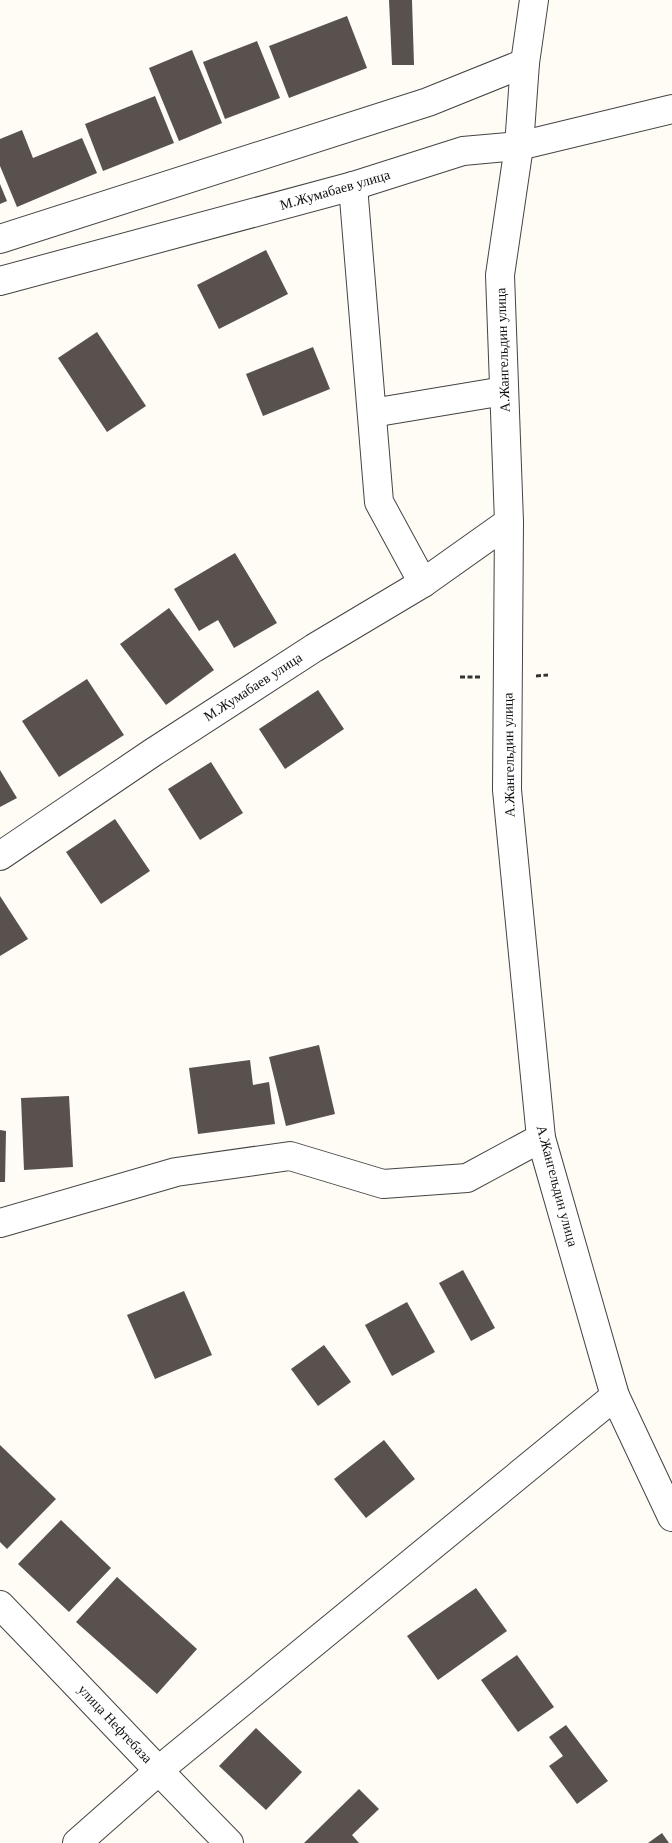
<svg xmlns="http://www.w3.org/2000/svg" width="672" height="1843" viewBox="0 0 672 1843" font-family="Georgia,serif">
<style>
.building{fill:#59514d}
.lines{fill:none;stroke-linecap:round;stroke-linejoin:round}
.minor-casing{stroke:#444;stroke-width:30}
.path{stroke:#333;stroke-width:3;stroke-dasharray:5 2.5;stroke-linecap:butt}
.minor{stroke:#fff;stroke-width:28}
.labels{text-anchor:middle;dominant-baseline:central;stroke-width:5;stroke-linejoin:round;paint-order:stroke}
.street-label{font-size:14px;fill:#111;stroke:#fff}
</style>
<rect width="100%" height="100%" fill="#fffcf5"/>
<g class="building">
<path d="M 389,0 L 412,0 L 414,65 L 392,65 Z"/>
<path d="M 347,16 L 367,68 L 289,98 L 269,46 Z"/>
<path d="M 257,41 L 280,98 L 225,119 L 203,62 Z"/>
<path d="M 192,50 L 222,123 L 179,141 L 149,68 Z"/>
<path d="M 155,96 L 174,143 L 103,171 L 85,124 Z"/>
<path d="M 22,130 L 33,158 L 82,138 L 97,173 L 17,207 L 0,166 L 0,139 Z"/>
<path d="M 0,184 L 7,201 L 0,204 Z"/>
<path d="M 266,250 L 288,294 L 219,329 L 197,285 Z"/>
<path d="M 97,332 L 146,406 L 107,432 L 58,358 Z"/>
<path d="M 313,347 L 330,389 L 263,416 L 246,374 Z"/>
<path d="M 235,553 L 277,623 L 234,648 L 218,620 L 199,631 L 174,589 Z"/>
<path d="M 169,608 L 214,670 L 166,705 L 120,644 Z"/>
<path d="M 87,679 L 124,735 L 59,777 L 22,721 Z"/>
<path d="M 318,690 L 344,729 L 285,769 L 259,729 Z"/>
<path d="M 211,762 L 243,813 L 200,840 L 168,789 Z"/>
<path d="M 0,770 L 17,798 L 0,807 Z"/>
<path d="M 115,819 L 150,871 L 101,904 L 66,852 Z"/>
<path d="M 0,896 L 28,939 L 0,956 Z"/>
<path d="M 319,1045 L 335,1114 L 286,1126 L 269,1057 Z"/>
<path d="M 250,1060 L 253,1085 L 269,1082 L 275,1124 L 198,1134 L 189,1068 Z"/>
<path d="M 69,1096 L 73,1167 L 24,1170 L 21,1098 Z"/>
<path d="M 0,1130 L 6,1131 L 5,1182 L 0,1182 Z"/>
<path d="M 463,1270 L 495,1328 L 471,1341 L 439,1283 Z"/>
<path d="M 184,1291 L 212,1355 L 155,1379 L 127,1315 Z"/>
<path d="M 407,1302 L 435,1352 L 392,1376 L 365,1325 Z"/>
<path d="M 324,1345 L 351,1382 L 318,1406 L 291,1369 Z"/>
<path d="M 384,1440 L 415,1479 L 366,1518 L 334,1479 Z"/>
<path d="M 0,1445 L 56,1499 L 7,1549 L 0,1542 Z"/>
<path d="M 61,1520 L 111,1568 L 69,1612 L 18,1564 Z"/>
<path d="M 117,1577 L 197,1649 L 157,1694 L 76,1622 Z"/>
<path d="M 476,1588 L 507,1631 L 438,1680 L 407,1636 Z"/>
<path d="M 517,1655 L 554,1707 L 518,1732 L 481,1680 Z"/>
<path d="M 566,1725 L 608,1781 L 577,1804 L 549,1766 L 563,1756 L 549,1737 Z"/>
<path d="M 256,1728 L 302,1772 L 266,1810 L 219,1766 Z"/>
<path d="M 359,1789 L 379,1809 L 352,1835 L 359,1843 L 304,1843 Z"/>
<path d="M 662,1833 L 669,1843 L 648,1843 Z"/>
</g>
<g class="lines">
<defs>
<g id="minor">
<path d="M 534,0 L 525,63 L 519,146 L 500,275 L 509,522 L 507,790 L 541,1138 L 615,1396 L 672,1517"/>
<path d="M 353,186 L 379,502 L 423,583"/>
<path d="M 0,239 L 428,102 L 525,63"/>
<path d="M 0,281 L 353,186 L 463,151 L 519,146 L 672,109"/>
<path d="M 372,413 L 504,391"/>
<path d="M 0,856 L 152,753 L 314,648 L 423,583 L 509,522"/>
<path d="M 0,1223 L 176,1172 L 290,1156 L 383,1184 L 467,1178 L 541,1138"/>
<path d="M 0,1605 C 77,1684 152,1765 229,1843"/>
<path d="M 77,1843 L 171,1760 L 615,1396"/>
</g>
</defs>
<use href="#minor" class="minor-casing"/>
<g class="path">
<path d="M 536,676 L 548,675"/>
<path d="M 460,677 L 480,677"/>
</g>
<use href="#minor" class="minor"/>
</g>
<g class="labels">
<g class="street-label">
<text transform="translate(335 190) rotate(-16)">М.Жумабаев улица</text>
<text transform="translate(503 350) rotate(-92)">А.Жангельдин улица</text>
<text transform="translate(253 687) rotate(-33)">М.Жумабаев улица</text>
<text transform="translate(509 755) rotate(-91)">А.Жангельдин улица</text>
<text transform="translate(557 1186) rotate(75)">А.Жангельдин улица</text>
<text transform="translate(115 1724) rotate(47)">улица Нефтебаза</text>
</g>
</g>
</svg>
